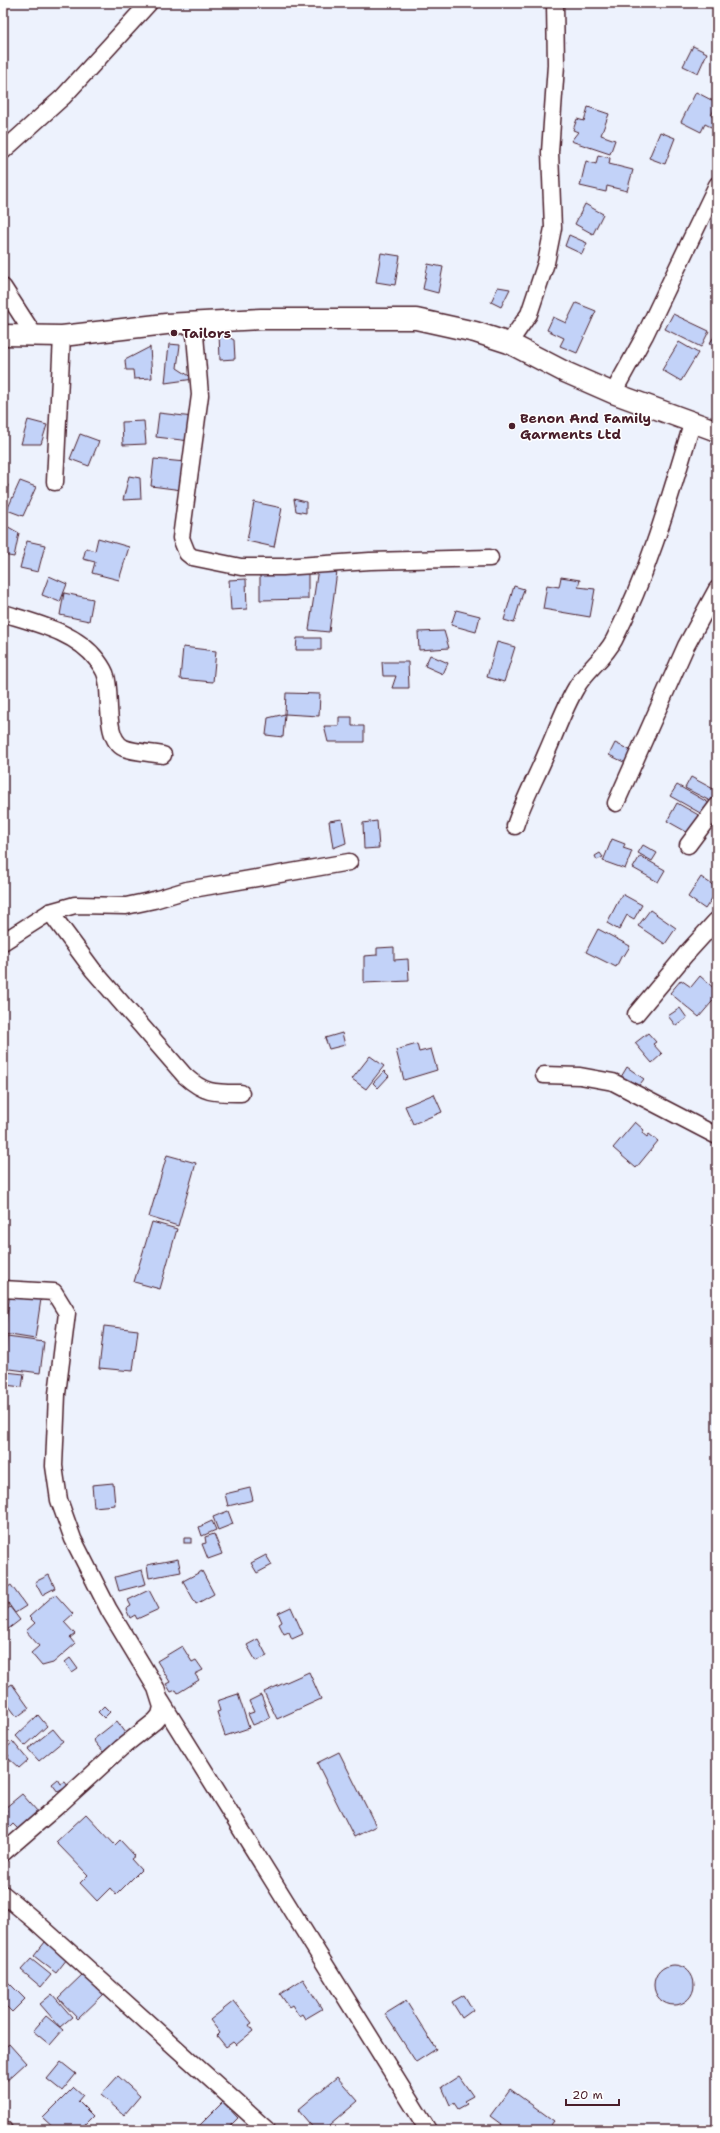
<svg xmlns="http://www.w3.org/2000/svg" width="720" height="2133" viewBox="0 0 720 2133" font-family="'Shantell Sans',sans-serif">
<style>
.building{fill:#c2d2f8;stroke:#4a1f2b}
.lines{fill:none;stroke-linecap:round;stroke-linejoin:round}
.minor-casing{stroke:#4a1f2b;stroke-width:19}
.tertiary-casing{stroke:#4a1f2b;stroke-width:23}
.minor{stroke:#fff;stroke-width:16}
.tertiary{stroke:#fff;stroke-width:20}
.poi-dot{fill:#4a1f2b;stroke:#fff;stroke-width:1.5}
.labels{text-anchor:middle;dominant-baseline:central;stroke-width:3;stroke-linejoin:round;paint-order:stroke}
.poi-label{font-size:14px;font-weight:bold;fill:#4a1f2b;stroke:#fff;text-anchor:start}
</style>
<rect width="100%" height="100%" fill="#edf2fd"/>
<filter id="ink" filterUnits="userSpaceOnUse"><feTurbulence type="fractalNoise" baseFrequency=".025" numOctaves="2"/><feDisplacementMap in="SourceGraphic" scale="8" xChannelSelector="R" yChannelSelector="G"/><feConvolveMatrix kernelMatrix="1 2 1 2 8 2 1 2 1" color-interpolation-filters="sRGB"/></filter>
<g filter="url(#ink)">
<g class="building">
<path d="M 693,46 L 707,53 L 698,73 L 683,66 Z"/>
<path d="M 696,92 L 717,103 L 711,116 L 717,117 L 715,129 L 705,124 L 701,132 L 681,122 Z"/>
<path d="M 588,107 L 609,114 L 601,135 L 615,140 L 610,154 L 571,141 L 578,132 L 573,130 L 577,119 L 584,121 Z"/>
<path d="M 660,132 L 675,138 L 665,164 L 649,158 Z"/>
<path d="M 598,155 L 610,158 L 609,164 L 633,170 L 627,191 L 607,186 L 606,192 L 580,186 L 586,161 L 596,164 Z"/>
<path d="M 585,204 L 603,214 L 593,234 L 575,224 Z"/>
<path d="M 569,235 L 587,243 L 582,254 L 565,246 Z"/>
<path d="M 381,253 L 400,256 L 395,285 L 376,282 Z"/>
<path d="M 428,264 L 443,267 L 438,293 L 423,289 Z"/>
<path d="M 498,287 L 510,289 L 501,307 L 491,302 Z"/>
<path d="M 576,303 L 596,311 L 577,353 L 560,346 L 564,338 L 547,330 L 553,317 L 566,323 Z"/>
<path d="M 673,314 L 709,331 L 701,347 L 665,329 Z"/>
<path d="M 219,332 L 234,340 L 235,359 L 220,360 Z"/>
<path d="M 716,334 L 717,335 L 717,346 L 709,344 Z"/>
<path d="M 679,342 L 698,353 L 681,381 L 662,370 Z"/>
<path d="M 169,344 L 180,345 L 177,368 L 194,379 L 165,383 Z"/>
<path d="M 150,347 L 152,378 L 134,379 L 133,370 L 126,370 L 125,360 Z"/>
<path d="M 159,413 L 193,417 L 190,441 L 156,437 Z"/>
<path d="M 28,420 L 47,425 L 41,444 L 21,444 Z"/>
<path d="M 144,421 L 146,444 L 123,445 L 122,422 Z"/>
<path d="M 80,434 L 99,441 L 89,466 L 70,459 Z"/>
<path d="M 154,459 L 185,462 L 182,490 L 151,486 Z"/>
<path d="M 129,476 L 140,478 L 141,499 L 123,500 Z"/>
<path d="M 20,481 L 36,487 L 23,516 L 7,510 Z"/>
<path d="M 3,483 L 8,485 L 3,505 Z"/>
<path d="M 294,499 L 306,502 L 306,513 L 296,511 Z"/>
<path d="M 254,502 L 282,508 L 274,547 L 247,541 Z"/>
<path d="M 3,524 L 19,533 L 14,557 L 3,555 Z"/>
<path d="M 98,538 L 129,547 L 119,580 L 92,573 L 95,562 L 83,559 L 86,548 L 95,551 Z"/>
<path d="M 27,541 L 45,545 L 38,572 L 20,568 Z"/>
<path d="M 318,568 L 337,571 L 329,632 L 309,630 Z"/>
<path d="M 260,572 L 308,572 L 308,599 L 260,600 Z"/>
<path d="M 49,576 L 67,584 L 60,602 L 42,595 Z"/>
<path d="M 561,577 L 580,580 L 578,587 L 595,589 L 590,617 L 543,609 L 547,585 L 559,587 Z"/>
<path d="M 246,579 L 247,609 L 231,610 L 229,580 Z"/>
<path d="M 514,586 L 524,589 L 514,623 L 504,620 Z"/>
<path d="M 64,593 L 93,599 L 89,621 L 60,615 Z"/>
<path d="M 456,610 L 480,616 L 476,632 L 451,625 Z"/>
<path d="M 444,631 L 449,648 L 419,650 L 418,632 Z"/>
<path d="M 297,638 L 321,638 L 321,650 L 296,650 Z"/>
<path d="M 497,642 L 515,647 L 504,682 L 487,677 Z"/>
<path d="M 183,647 L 216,651 L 213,682 L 180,679 Z"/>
<path d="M 430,655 L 448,663 L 443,674 L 425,666 Z"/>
<path d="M 382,662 L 408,662 L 409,688 L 392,688 L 396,676 L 383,676 Z"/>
<path d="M 286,693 L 320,694 L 319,716 L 285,714 Z"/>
<path d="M 285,714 L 283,737 L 266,735 L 268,718 Z"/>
<path d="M 339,717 L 352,717 L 352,726 L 364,726 L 364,742 L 328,742 L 324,726 L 339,726 Z"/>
<path d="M 615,743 L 634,752 L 628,764 L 609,755 Z"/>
<path d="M 691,777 L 717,791 L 717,798 L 714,803 L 685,788 Z"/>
<path d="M 677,785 L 709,803 L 702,814 L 670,796 Z"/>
<path d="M 677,803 L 702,817 L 692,835 L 667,821 Z"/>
<path d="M 342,819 L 346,843 L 333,848 L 329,821 Z"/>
<path d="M 377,821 L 379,848 L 364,849 L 363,823 Z"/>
<path d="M 612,839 L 625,844 L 623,848 L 632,851 L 625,869 L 603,861 Z"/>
<path d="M 643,845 L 657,853 L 652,861 L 638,853 Z"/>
<path d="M 600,853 L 603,857 L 597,860 L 595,856 Z"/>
<path d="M 640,856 L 665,870 L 658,882 L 633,868 Z"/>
<path d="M 701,877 L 717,888 L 717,891 L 705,909 L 688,897 Z"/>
<path d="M 622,894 L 642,905 L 634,919 L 627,915 L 619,930 L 607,923 Z"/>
<path d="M 650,910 L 676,928 L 665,944 L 638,926 Z"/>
<path d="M 598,929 L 630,946 L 624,956 L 622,955 L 616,967 L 586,952 Z"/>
<path d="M 394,947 L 394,960 L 408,959 L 409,981 L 364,983 L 364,956 L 377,955 L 377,948 Z"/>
<path d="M 700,976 L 717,991 L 717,996 L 699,1017 L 670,993 L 681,980 L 691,987 Z"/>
<path d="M 680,1008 L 687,1018 L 676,1026 L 668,1016 Z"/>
<path d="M 342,1033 L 345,1045 L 329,1049 L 325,1038 Z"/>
<path d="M 648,1033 L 656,1042 L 653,1044 L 662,1054 L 652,1063 L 635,1043 Z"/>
<path d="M 417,1044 L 419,1052 L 431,1049 L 437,1070 L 404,1080 L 396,1050 Z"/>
<path d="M 370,1056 L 384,1066 L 366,1089 L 352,1079 Z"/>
<path d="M 627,1067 L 644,1079 L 637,1088 L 621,1077 Z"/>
<path d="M 384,1071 L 389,1076 L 378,1088 L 373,1083 Z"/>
<path d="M 434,1094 L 442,1112 L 413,1124 L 405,1106 Z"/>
<path d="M 635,1122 L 644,1130 L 642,1133 L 647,1137 L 649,1134 L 658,1141 L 636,1168 L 613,1148 Z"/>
<path d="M 167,1155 L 196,1163 L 178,1226 L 149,1217 Z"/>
<path d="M 152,1222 L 177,1229 L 160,1289 L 134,1282 Z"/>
<path d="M 10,1294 L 41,1299 L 35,1339 L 4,1334 Z"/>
<path d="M 104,1326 L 138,1330 L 133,1371 L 99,1368 Z"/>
<path d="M 7,1337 L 44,1342 L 40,1373 L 3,1368 Z"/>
<path d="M 6,1372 L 24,1374 L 22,1387 L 5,1385 Z"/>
<path d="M 113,1483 L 115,1505 L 94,1507 L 92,1485 Z"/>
<path d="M 250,1488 L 253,1500 L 228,1506 L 225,1494 Z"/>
<path d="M 228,1511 L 233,1524 L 218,1530 L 213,1517 Z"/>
<path d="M 212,1521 L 216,1530 L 202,1536 L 199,1527 Z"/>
<path d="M 214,1534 L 222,1554 L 208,1559 L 202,1544 L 206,1543 L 205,1537 Z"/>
<rect x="184" y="1538" width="7" height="5"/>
<path d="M 266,1555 L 272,1565 L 257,1573 L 251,1563 Z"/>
<path d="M 178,1559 L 181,1572 L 149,1578 L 147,1565 Z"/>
<path d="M 142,1570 L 146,1584 L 119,1591 L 115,1577 Z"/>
<path d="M 202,1571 L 214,1594 L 196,1604 L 183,1581 Z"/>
<path d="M 49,1575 L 55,1588 L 42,1595 L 35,1582 Z"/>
<path d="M 11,1585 L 26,1606 L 15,1613 L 3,1596 L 3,1590 Z"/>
<path d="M 149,1590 L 159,1609 L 137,1619 L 135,1615 L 130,1618 L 126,1609 L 131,1606 L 128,1600 Z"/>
<path d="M 55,1594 L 73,1614 L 64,1622 L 75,1634 L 70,1638 L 75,1644 L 53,1663 L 42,1666 L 31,1653 L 39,1646 L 26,1631 L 35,1623 L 29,1617 Z"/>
<path d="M 10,1607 L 20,1620 L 3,1633 L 3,1610 L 4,1611 Z"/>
<path d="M 291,1607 L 303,1634 L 292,1639 L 289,1632 L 284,1634 L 279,1624 L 282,1622 L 278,1613 Z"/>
<path d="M 258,1639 L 267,1656 L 256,1661 L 247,1645 Z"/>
<path d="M 182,1646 L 192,1662 L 196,1660 L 203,1670 L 195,1674 L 199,1680 L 178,1693 L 176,1690 L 171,1692 L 166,1684 L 170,1682 L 157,1661 Z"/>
<path d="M 70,1658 L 78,1669 L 72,1673 L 65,1662 Z"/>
<path d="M 309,1672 L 321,1699 L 277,1719 L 264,1692 Z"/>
<path d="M 12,1684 L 29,1708 L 17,1717 L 3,1698 L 3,1690 Z"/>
<path d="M 238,1694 L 249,1728 L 225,1736 L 217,1712 L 220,1711 L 217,1701 Z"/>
<path d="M 261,1695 L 270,1718 L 253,1725 L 248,1714 L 254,1712 L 249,1701 Z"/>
<path d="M 104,1706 L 110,1712 L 104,1718 L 98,1712 Z"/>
<path d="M 38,1715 L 47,1726 L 25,1746 L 16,1736 Z"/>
<path d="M 117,1721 L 126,1733 L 103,1752 L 93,1740 Z"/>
<path d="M 53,1729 L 63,1741 L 39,1761 L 28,1749 Z"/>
<path d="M 13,1742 L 28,1760 L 19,1768 L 7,1757 L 9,1756 L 4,1750 Z"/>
<path d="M 339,1752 L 376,1826 L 354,1837 L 317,1763 Z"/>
<path d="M 58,1779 L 61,1784 L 65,1782 L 68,1786 L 58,1792 L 52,1784 Z"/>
<path d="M 22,1794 L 38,1812 L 18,1829 L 13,1824 L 10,1827 L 3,1819 L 3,1814 L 7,1811 L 5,1808 Z"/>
<path d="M 86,1814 L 115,1845 L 120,1840 L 135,1856 L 131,1859 L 141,1870 L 116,1895 L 110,1888 L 97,1901 L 80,1883 L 88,1875 L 56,1842 Z"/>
<path d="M 45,1942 L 67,1959 L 56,1973 L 34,1956 Z"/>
<path d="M 31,1959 L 51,1975 L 41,1987 L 21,1970 Z"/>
<circle cx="674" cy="1985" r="20"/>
<path d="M 84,1973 L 104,1994 L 78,2019 L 58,1998 Z"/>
<path d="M 303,1979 L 322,2009 L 305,2019 L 302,2014 L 299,2016 L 292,2005 L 289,2007 L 280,1994 Z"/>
<path d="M 8,1982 L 25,1999 L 12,2012 L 3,2003 L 3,1987 Z"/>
<path d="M 52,1994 L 72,2017 L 60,2027 L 40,2004 Z"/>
<path d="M 464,1995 L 473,2010 L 462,2018 L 452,2002 Z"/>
<path d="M 234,2001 L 252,2023 L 249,2025 L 253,2031 L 236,2045 L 233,2042 L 226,2047 L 217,2036 L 220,2033 L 210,2020 Z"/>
<path d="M 406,2001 L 436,2049 L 416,2062 L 385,2014 Z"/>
<path d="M 46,2016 L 63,2030 L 50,2045 L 33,2031 Z"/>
<path d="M 9,2044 L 26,2063 L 3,2084 L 3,2049 Z"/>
<path d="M 61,2062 L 76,2074 L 62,2091 L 47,2079 Z"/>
<path d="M 118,2076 L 140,2096 L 124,2115 L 101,2095 Z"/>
<path d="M 459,2076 L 473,2096 L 464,2101 L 467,2104 L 458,2109 L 454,2103 L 450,2105 L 442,2087 Z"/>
<path d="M 337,2077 L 358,2101 L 324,2130 L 315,2130 L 298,2110 Z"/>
<path d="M 74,2087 L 83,2095 L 78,2101 L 93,2116 L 79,2130 L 56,2130 L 43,2118 Z"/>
<path d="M 510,2089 L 554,2121 L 547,2130 L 509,2130 L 490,2116 Z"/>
<path d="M 223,2102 L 238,2118 L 226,2130 L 197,2130 L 196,2129 Z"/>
</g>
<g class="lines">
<defs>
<g id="minor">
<path d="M 3,151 L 63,97 L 149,3"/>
<path d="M 3,287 L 34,335"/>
<path d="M 194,323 L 200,395 L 181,538 L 187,553 L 192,557 L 241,567 L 283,567 L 370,561 L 490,558"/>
<path d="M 509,343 L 529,314 L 546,263 L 553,228 L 550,152 L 556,65 L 555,3"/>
<path d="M 613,393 L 645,335 L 717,185"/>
<path d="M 55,482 L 62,336"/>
<path d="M 3,613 C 35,623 76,632 97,660 C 100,664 105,671 106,676 C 112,694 103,738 124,748 C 133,752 152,753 163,755"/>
<path d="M 616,803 L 686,646 L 717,589"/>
<path d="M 515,826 C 523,801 536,778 546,754 C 556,732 564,708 576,688 C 586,670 604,659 614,640 C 649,572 670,497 692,424"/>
<path d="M 688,845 L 717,806"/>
<path d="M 50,912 L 93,970 L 185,1076 C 205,1094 215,1093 241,1093"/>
<path d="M 3,942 L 50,912 L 75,905 L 126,906 L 154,900 L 187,890 L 349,862"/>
<path d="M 636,1014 L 686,954 L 716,921"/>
<path d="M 544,1075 L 580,1076 L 613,1082 L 717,1136"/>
<path d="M 3,1289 L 54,1292 L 67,1313 L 57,1394 L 54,1466 L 59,1500 L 73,1539 L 109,1610 L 156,1688 L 162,1707 L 160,1715 L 155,1721 L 121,1748 L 62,1802 L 3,1853"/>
<path d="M 161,1701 L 428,2130"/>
<path d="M 3,1894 L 34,1920 L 267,2130"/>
<path d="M 3,2129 L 4,2130"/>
</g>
<path id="tertiary" d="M 3,335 L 62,336 L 166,324 L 261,319 L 416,319 L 475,332 L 509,343 L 565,372 L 613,393 L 717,431"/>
</defs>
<use href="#minor" class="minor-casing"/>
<use href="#tertiary" class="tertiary-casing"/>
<use href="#minor" class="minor"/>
<use href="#tertiary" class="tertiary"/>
</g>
</g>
<g class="poi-dot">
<circle cx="174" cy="333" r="4"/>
<circle cx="512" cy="426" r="4"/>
</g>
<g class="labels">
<g class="poi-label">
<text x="182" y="333">Tailors</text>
<text x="520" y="418">Benon And Family<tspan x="520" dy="16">Garments Ltd</tspan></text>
</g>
</g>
<rect width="720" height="2133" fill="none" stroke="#fff" stroke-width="16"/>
<rect x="8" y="8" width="704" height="2117" fill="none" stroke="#4a1f2b" stroke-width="1.5" filter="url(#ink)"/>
<path d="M566 2099v6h53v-6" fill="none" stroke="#4a1f2b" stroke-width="2"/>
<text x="572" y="2099" font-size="12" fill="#4a1f2b" stroke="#ffffff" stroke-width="3" paint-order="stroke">20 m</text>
</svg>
